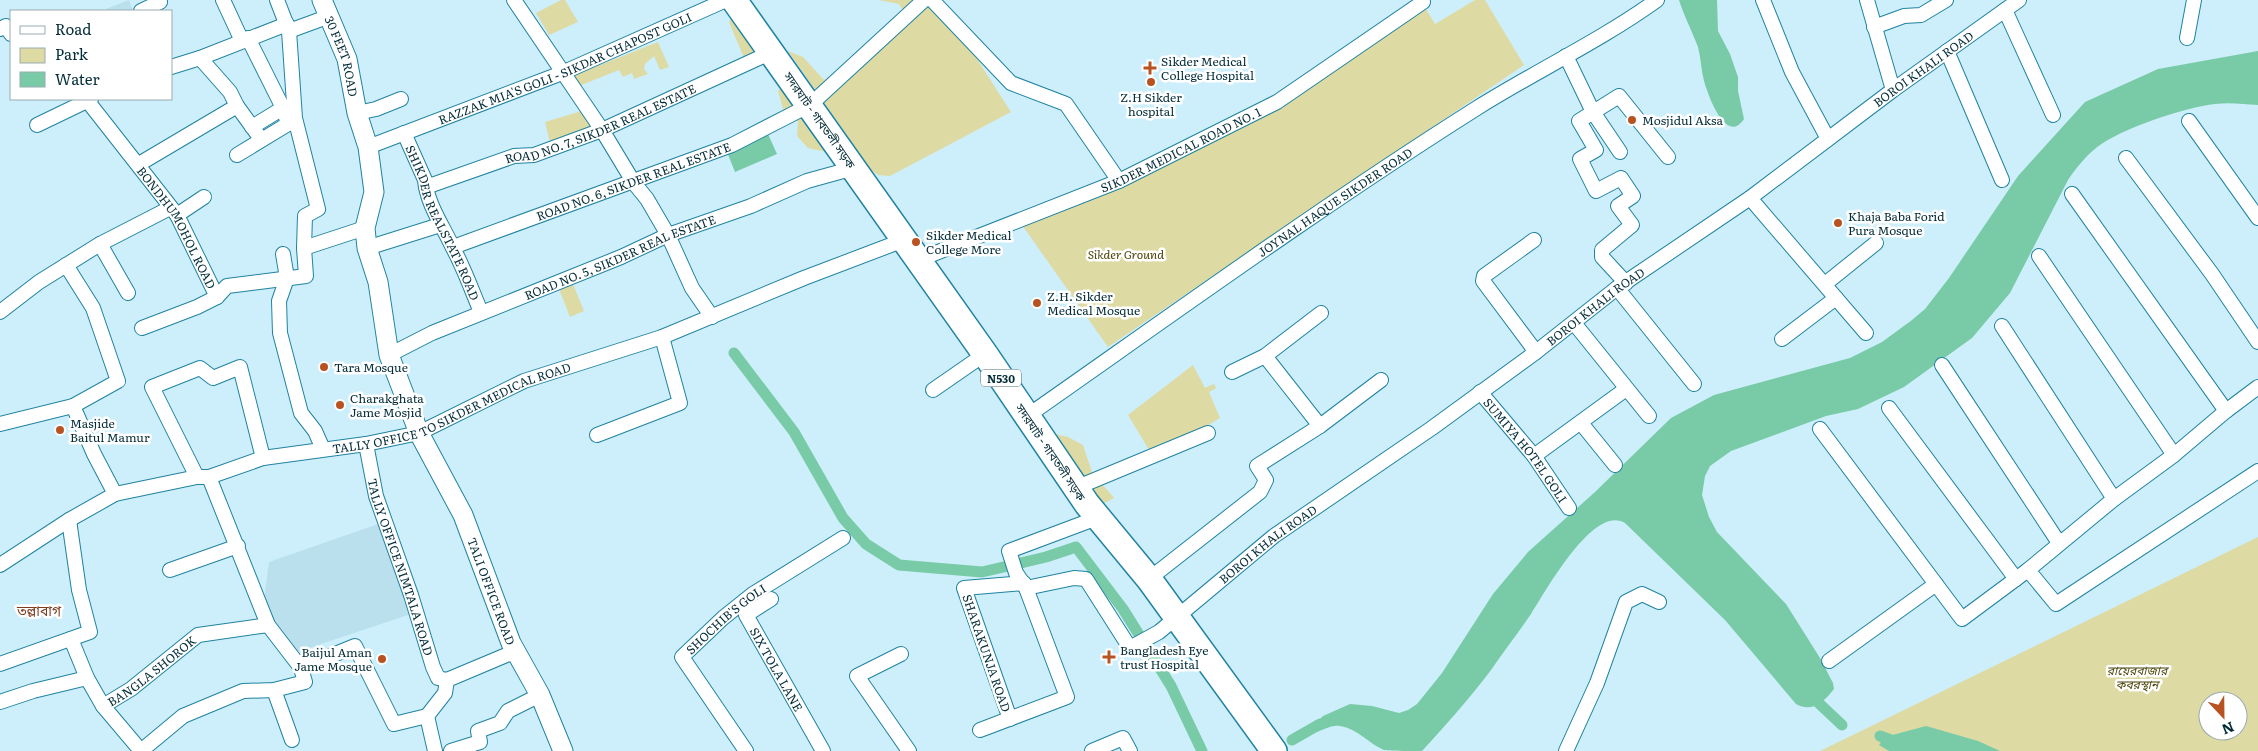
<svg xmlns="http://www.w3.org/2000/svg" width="2258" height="751" viewBox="0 0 2258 751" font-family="Literata,'Noto Sans Bengali',serif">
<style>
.built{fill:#bae0ed}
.green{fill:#dedaa4;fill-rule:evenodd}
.water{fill:#78cba6}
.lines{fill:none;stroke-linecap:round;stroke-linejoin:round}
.canal{stroke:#78cba6;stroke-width:11}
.street-casing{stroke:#2083a1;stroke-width:16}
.secondary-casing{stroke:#2083a1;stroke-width:21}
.highway-casing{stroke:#2083a1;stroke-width:28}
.street{stroke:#fff;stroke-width:14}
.secondary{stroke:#fff;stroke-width:19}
.highway{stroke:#fff;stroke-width:25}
.poi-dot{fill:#b85321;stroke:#fff;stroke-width:2}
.labels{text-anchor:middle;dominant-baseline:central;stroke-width:5;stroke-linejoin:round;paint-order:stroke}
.shield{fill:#fff;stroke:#4f6b74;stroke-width:1}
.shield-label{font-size:11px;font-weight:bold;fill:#032c38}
.street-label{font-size:12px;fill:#032c38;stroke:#fff}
.poi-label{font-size:12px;fill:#032c38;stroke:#fff;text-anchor:start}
.park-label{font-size:12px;font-style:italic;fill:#4d470a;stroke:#fff}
.neighbourhood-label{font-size:14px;fill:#7f3e20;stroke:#fff}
</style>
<rect width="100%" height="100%" fill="#cdeefb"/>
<g class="built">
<path d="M 129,0 L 133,11 L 107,11 L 106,9 Z"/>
<path d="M 384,522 L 414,613 L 294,653 L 281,640 L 264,600 L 269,562 Z"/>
</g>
<g class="green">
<path d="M 561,0 L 565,0 L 578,22 L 549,35 L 536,13 Z"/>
<path d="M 879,0 L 942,0 L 943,6 L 1011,112 L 890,176 L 878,175 L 871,170 L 788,51 L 803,57 L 823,79 L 835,82 L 909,21 L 899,4 Z"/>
<path d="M 1475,0 L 1485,0 L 1524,65 L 1108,347 L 1022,225 L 1333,68 L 1426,9 L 1435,24 Z"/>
<path d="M 732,16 L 762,46 L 747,65 L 729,22 Z"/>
<path d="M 658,42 L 669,67 L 660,70 L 654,56 L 645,64 L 644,69 L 648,74 L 634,79 L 632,73 L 623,77 L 619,70 L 579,86 L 575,75 Z"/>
<path d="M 781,88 L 827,152 L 808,148 L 797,136 L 798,121 L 784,112 L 778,91 Z"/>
<path d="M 585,110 L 597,130 L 551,147 L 545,122 Z"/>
<path d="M 573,284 L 584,311 L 570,317 L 559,289 Z"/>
<path d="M 1193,365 L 1205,388 L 1214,384 L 1216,388 L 1209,392 L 1220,418 L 1154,458 L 1128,415 Z"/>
<path d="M 1037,430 L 1068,437 L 1083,445 L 1092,472 L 1114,498 L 1095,508 Z"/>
<path d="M 2258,537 L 2258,751 L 1820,751 ZM 2208,701 L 2238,701 L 2238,731 L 2208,731 Z"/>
</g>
<g class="water">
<path d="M 1679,0 L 1717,0 L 1718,31 L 1730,54 L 1738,77 L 1738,91 L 1744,119 C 1726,146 1708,95 1704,81 C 1701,70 1701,58 1698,47 C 1692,31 1684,16 1679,0 Z"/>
<path d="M 2258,51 L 2258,105 C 2244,104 2229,102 2215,104 C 2186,107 2119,129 2096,148 C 2085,157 2076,168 2068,180 L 2010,293 L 1972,338 L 1904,387 L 1858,409 L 1826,416 L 1731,451 L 1710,466 L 1705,476 L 1702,495 L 1709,517 L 1717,532 L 1786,604 L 1820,658 L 1833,683 L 1834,689 C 1824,702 1812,713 1796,704 L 1725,620 L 1625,523 C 1593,504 1545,593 1531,614 C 1518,633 1504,651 1491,670 C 1470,698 1446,725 1422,751 C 1413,751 1391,751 1384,750 C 1368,743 1358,729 1340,726 C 1328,724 1317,736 1307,732 L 1323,716 L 1350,704 L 1372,706 L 1399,713 L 1408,710 L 1417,704 L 1442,673 L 1493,594 L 1528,552 L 1595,492 L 1671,418 L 1714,395 L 1850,358 L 1882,342 L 1912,320 L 1925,309 L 1949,278 L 2018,176 L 2085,102 L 2158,69 Z"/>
<path d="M 768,134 L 777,154 L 735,172 L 727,152 Z"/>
<path d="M 1926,726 L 1978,741 L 2000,751 L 1889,751 L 1879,745 L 1885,737 Z"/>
</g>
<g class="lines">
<g class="canal">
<path d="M 734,353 L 794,432 L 843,518 L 866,544 L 899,565 L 982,572 L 1046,557 L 1076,547 L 1123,609 L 1171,686 L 1202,751"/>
<path d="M 1808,693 L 1842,725"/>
<path d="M 1880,736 L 1899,743"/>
<path d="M 1292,740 L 1320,724"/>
</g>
<defs>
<g id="street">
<path d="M 223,0 L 242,41"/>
<path d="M 514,0 L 602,130 L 634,183 L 647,199 L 668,235 L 692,288 L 712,317"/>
<path d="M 932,0 L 1011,83 L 1066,104 L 1119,181"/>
<path d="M 1763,0 L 1792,72 L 1828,139"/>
<path d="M 1867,0 L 1893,90"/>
<path d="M 2005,10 L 2053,115"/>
<path d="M 141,11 L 160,2"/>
<path d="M 1874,27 L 1904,16 L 1921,15 L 1946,0"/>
<path d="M 0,29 L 6,26 L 11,34"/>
<path d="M 289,31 L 327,17"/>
<path d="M 248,38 L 283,108 L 288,124"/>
<path d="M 2187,38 L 2194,0"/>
<path d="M 1947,51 L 2002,180"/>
<path d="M 1566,56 L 1593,112 L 1620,152"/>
<path d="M 200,58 L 230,92 L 237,106"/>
<path d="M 171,67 L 200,58 L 287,24"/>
<path id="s1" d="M 86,99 L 177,215 L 217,297 L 227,286 L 306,276 L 304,248 L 305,216 L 318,209 L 295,118 L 289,31 L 277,0"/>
<path d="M 357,113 L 376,109 L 401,99"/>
<path d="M 2189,121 L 2258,218"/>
<path d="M 37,125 L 91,99"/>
<path d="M 252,127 L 283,108"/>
<path id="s2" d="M 404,133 L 425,180 C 427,204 443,226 453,248 C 464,268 472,291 481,312"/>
<path id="s3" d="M 368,147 L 562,73 L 726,0"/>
<path d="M 237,155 L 288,124 L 294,118"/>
<path d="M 2126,158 L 2212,274 L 2258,342"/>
<path d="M 139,164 L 237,106 L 261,139"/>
<path id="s4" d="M 426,187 L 514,156 L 534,155 L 602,130 L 772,52"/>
<path d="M 2072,194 L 2226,411"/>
<path d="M 1750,198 L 1866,333"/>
<path d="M 177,215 L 204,197"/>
<path d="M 1534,240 L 1484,276 L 1483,281 L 1536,352"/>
<path d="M 100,244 L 128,293"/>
<path id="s5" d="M 453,247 L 732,145 L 810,105 L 924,0"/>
<path d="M 304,248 L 365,228"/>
<path d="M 367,248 L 440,225"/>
<path d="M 283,254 L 287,278 L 279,301 L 280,333 L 301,413 L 315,431 L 323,449"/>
<path d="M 2039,256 L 2174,455"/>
<path id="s6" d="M 918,260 L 1119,181 L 1277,102 L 1423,2 L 1422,0"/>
<path d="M 1626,283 L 1602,257 L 1602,250 L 1632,225 L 1618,206 L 1633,196 L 1621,178 L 1596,191 L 1580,159 L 1596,150 L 1579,121 L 1619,96 L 1668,157"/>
<path d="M 1825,284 L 1876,243"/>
<path d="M 1617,288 L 1694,384"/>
<path d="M 0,312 L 39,282 L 100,244 L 170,208"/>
<path d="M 1574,323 L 1649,416"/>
<path d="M 2002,326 L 2114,499"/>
<path d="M 142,328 L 197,307 L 217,297"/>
<path d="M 1782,339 L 1836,298"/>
<path id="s7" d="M 389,355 L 432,333 L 621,257 L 668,235 L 751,206 L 807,181 L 854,168"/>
<path d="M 1265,356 L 1320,426"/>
<path d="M 1942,365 L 2059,543"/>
<path d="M 1232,372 L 1265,356 L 1321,313"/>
<path d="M 933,390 L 985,354"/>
<path id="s8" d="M 1480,392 L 1534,456 L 1569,508"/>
<path d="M 73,406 L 94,454 L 115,494"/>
<path d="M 1889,408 L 2016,579"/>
<path id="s9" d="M 1023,419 C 1173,314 1322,206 1477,108 C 1536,71 1600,41 1657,0"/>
<path d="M 1581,423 L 1615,465"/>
<path d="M 0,424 L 73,406 L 118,381 L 93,308 L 66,265"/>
<path d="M 1820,429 L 1962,619 L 2028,570 L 2114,499 L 2174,455 L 2226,411 L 2258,387"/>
<path d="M 597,435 L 680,403 L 662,337"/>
<path id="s10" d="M 366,444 L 376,496 L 411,595 L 433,667 L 438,678 L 447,680"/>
<path d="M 1534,456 L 1626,389"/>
<path d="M 197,477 L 152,387 L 200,368 L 213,378 L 240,367 L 263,458"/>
<path d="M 209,477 L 268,625 L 301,668"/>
<path d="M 1073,489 L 1208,433"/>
<path id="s11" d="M 0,565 L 69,520 L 115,494 L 197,477 L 209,477 L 263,458 L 366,444 L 419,433 L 524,381 L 662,337 L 804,278 L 904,240"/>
<path d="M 170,570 L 238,546"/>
<path d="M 2028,570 L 2056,604 L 2258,471"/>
<path d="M 1149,579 L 1260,492 L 1266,480 L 1257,466 L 1320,426 L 1381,380"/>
<path id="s12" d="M 1026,588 L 1074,578 L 1086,579 L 1130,648 L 1159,632 L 1274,536 L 1432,428 L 1536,352 L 1617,288 L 1750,198 L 1893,90 L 2019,0"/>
<path id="s13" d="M 771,599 L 746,615 L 823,751"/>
<path d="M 71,639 L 87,678 L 103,706 L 141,751 L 183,716 L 243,691 L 274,690 L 305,682 L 301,668 L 355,646 L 394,724 L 427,716 L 445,693 L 447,680 L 516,651"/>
<path d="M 901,654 L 857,676 L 909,751"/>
<path d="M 1829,661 L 1936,584"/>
<path d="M 0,664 L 90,632 L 79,590 L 69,520"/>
<path d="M 274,690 L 292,740"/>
<path d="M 0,702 L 33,691 L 87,678"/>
<path id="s14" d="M 103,706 L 131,689 L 198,635 L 268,625"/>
<path d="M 427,716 L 435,751"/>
<path d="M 1010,719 L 964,588 L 1024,583"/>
<path d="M 980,730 L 1067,697 L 1026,588 L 1016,573 L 1009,551 L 1097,518"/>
<path d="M 451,751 L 480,742 L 478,731 L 500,723 L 508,711 L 540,695"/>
<path id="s15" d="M 746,751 L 682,657 L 723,618 L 753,594 L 843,538"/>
<path d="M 1092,751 L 1123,738 L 1130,751"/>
<path d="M 1566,751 L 1597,683 L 1626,602 L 1642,594 L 1659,602"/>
</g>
<g id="secondary">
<path id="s16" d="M 322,0 L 347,59 L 357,113 L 368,147 L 374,192 L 365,228 L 367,248 L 378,282 L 389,355 L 419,433 L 463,515 L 511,643 L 540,695 L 563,751"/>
</g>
<path id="highway" d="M 734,0 L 985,354 L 1087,504 L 1149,579 L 1274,751"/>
</defs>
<use href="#street" class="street-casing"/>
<use href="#secondary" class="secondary-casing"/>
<use href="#highway" class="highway-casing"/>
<use href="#street" class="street"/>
<use href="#secondary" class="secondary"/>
<use href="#highway" class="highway"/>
</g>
<g class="poi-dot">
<path d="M1147.5 60.5h5v5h5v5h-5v5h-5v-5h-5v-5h5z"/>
<circle cx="1151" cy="82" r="5"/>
<circle cx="1632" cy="120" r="5"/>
<circle cx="1838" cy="223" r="5"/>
<circle cx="916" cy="242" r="5"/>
<circle cx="1037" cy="303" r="5"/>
<circle cx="324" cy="367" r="5"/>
<circle cx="340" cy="405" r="5"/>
<circle cx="60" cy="430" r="5"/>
<path d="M1106.5 649.5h5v5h5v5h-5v5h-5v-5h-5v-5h5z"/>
<circle cx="382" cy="659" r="5"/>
</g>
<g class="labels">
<rect class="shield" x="981" y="369.5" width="40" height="17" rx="4"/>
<g class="shield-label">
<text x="1001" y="378">N530</text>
</g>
<g class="street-label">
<text stroke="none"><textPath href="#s16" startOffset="60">30 FEET ROAD</textPath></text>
<text stroke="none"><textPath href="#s3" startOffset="212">RAZZAK MIA'S GOLI - SIKDAR CHAPOST GOLI</textPath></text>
<text stroke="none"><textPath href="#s12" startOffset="1126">BOROI KHALI ROAD</textPath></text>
<text transform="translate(820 120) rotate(55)">সদরঘাট - গাবতলী সড়ক</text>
<text stroke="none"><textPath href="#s4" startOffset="186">ROAD NO. 7, SIKDER REAL ESTATE</textPath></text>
<text stroke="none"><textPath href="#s6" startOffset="285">SIKDER MEDICAL ROAD NO. 1</textPath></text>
<text stroke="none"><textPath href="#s5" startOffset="192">ROAD NO. 6, SIKDER REAL ESTATE</textPath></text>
<text stroke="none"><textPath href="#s9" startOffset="380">JOYNAL HAQUE SIKDER ROAD</textPath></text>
<text stroke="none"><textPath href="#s2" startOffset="98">SHIKDER REALSTATE ROAD</textPath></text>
<text stroke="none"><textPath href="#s1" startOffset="158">BONDHUMOHOL ROAD</textPath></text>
<text stroke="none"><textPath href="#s7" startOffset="251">ROAD NO. 5, SIKDER REAL ESTATE</textPath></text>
<text stroke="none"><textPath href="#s12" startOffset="721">BOROI KHALI ROAD</textPath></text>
<text stroke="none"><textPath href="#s11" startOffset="485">TALLY OFFICE TO SIKDER MEDICAL ROAD</textPath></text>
<text stroke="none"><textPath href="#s8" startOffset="74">SUMIYA HOTEL GOLI</textPath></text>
<text transform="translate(1051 452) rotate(56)">সদরঘাট - গাবতলী সড়ক</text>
<text stroke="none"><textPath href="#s12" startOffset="316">BOROI KHALI ROAD</textPath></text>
<text stroke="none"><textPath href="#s10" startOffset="128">TALLY OFFICE NIMTALA ROAD</textPath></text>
<text stroke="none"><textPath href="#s16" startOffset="625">TALI OFFICE ROAD</textPath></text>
<text stroke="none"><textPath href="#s15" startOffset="172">SHOCHIB'S GOLI</textPath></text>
<text transform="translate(987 653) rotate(71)">SHARAKUNJA ROAD</text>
<text stroke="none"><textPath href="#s13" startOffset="92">SIX TOLA LANE</textPath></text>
<text stroke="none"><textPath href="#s14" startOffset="60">BANGLA SHOROK</textPath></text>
</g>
<g class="poi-label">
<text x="1161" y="61">Sikder Medical<tspan x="1161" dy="14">College Hospital</tspan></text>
<text x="1151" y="97" text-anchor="middle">Z.H Sikder<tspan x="1151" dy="14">hospital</tspan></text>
<text x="1642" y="120">Mosjidul Aksa</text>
<text x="1848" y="216">Khaja Baba Forid<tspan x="1848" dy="14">Pura Mosque</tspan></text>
<text x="926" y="235">Sikder Medical<tspan x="926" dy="14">College More</tspan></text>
<text x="1047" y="296">Z.H. Sikder<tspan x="1047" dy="14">Medical Mosque</tspan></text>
<text x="334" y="367">Tara Mosque</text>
<text x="350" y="398">Charakghata<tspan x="350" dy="14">Jame Mosjid</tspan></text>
<text x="70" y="423">Masjide<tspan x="70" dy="14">Baitul Mamur</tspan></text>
<text x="1120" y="650">Bangladesh Eye<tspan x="1120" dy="14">trust Hospital</tspan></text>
<text x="372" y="652" text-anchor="end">Baijul Aman<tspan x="372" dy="14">Jame Mosque</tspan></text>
</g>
<g class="park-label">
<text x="1126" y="254">Sikder Ground</text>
<text x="2137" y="670">রায়েরবাজার<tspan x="2137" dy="14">কবরস্থান</tspan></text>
</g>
<g class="neighbourhood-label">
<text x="39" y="610">তল্লাবাগ</text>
</g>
</g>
<rect x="10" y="10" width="162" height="90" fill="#ffffff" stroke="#9aabaf"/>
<rect x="20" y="26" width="25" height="8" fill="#ffffff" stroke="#9aabaf"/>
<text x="55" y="35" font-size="15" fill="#032c38">Road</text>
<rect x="20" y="48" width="25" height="15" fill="#dedaa4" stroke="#9aabaf"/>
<text x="55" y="60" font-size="15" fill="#032c38">Park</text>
<rect x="20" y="72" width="25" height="15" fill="#78cba6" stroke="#9aabaf"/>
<text x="55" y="85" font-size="15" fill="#032c38">Water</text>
<g transform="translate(2223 716) rotate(158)"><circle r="24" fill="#ffffff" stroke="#9aabaf"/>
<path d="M0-4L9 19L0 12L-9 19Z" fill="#b85321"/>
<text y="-8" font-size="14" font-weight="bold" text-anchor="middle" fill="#032c38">N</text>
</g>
</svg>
